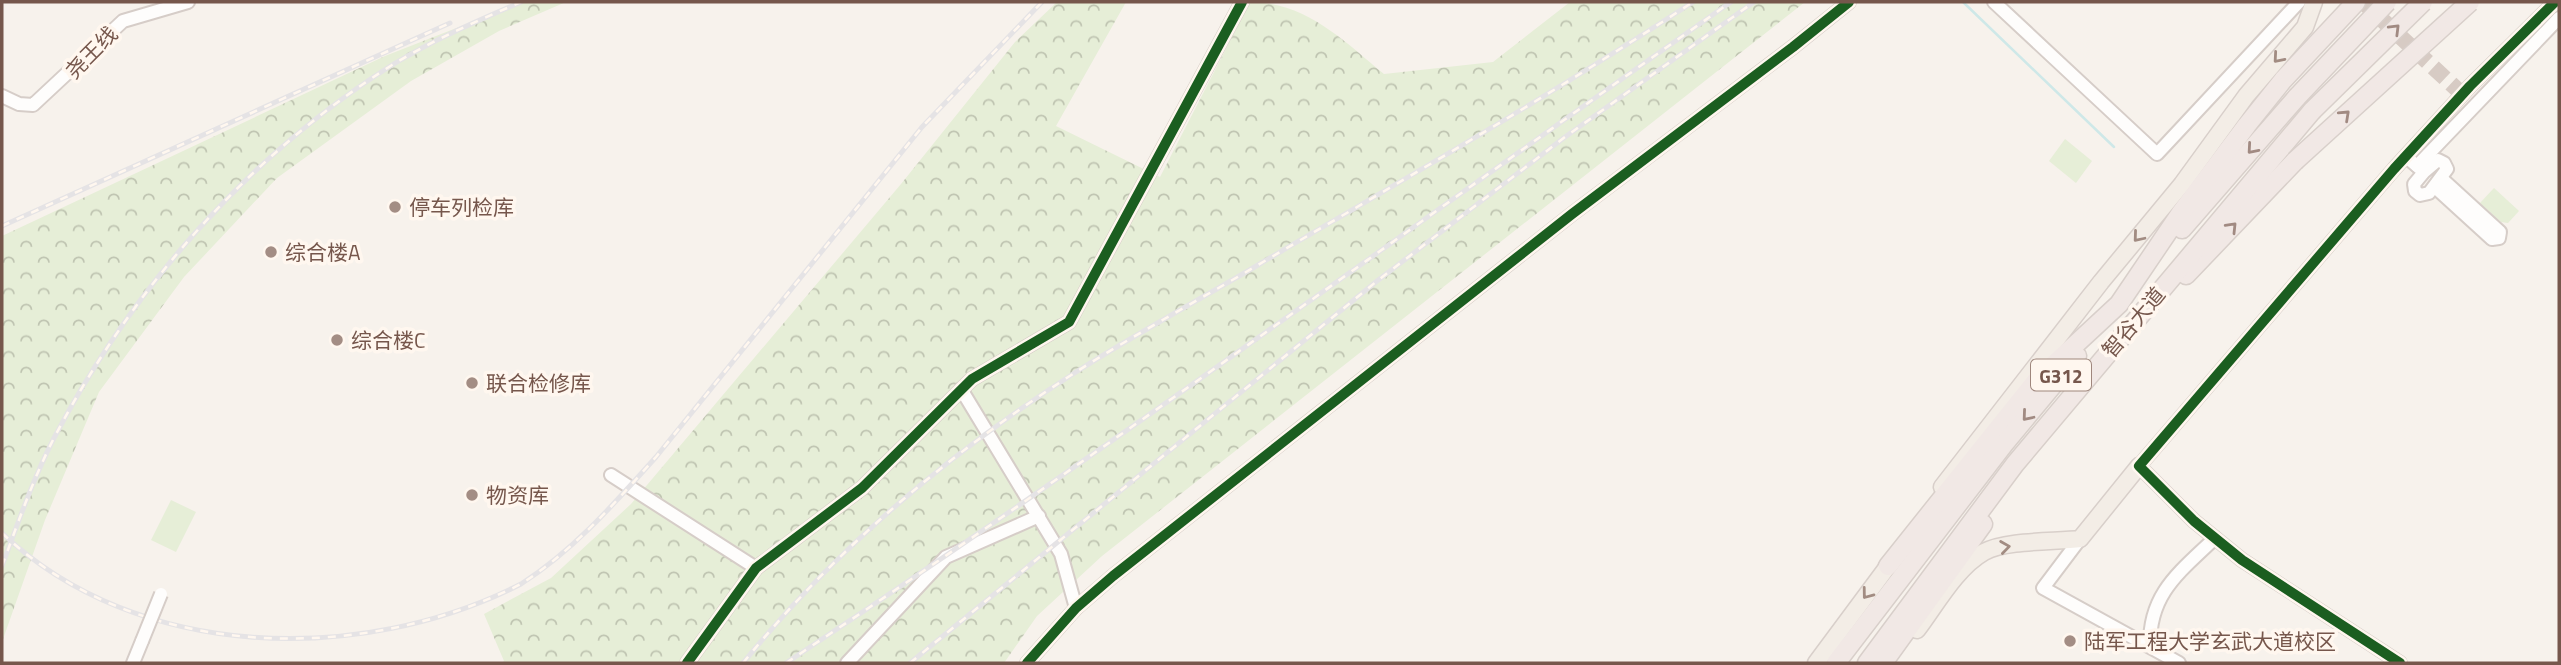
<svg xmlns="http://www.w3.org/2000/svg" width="2561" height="665" viewBox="0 0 2561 665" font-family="'Titillium Web','Noto Sans SC',sans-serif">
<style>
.forest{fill:url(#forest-crowns)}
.green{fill:#e6eed7}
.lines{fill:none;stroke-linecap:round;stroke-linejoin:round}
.stream{stroke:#cee8e8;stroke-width:2.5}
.major-tunnel{stroke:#d7cbc4;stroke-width:16;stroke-dasharray:16 8;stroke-linecap:butt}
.minor-casing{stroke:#d6cdc8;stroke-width:16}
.major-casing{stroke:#d8cfca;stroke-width:19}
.highway-casing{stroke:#d8cfca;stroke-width:21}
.minor{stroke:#fefdfc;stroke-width:12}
.major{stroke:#f3ede6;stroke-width:16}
.highway{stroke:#f1e8e5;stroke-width:18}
.rail-casing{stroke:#e5e3e5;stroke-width:5}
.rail{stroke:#fff7ef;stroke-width:2.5;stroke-dasharray:8;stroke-linecap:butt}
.minor-bridge-casing{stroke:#d6cdc8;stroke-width:16;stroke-linecap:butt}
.highway-bridge-casing{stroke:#d8cfca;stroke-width:21;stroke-linecap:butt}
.minor-bridge{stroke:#fefdfc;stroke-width:12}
.highway-bridge{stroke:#f1e8e5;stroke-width:18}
.cycleway-casing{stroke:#fff7ef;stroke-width:15}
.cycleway{stroke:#1b5e20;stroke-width:10}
.oneway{stroke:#a18a82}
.oneway2{stroke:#a28c82}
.poi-dot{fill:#a38d84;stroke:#fff7ef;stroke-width:2.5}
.labels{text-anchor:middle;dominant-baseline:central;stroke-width:7;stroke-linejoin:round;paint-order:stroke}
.shield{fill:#fff7ef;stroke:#9f877d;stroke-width:2}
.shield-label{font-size:19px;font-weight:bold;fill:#76574c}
.street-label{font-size:21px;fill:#76574c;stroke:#fff7ef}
.poi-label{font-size:21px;fill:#76574c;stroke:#fff7ef;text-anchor:start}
</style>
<defs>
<pattern id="forest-crowns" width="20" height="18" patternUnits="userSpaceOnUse" patternTransform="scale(1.75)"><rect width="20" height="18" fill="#e6eed7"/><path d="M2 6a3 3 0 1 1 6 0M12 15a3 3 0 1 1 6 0" fill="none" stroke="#bfc4b1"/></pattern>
</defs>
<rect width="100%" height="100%" fill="#f7f2ec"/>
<g class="forest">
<path d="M 523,2 L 566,2 L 499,31 L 411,81 L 277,178 L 184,277 L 99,392 L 45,520 L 2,642 L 2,236 L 385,56 Z"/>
<path d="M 1057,2 L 1126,2 L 1056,126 L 1160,177 L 1250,2 C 1306,2 1343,40 1384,74 L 1493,62 L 1570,2 L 1805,2 L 1102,556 L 1037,616 L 1004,663 L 502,663 L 504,661 L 484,614 L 551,578 L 631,504 L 901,184 L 1015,42 Z"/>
</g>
<g class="green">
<path d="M 2065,139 L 2092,161 L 2076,183 L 2049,161 Z"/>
<path d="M 2494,188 L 2519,211 L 2508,223 L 2501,222 L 2480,203 Z"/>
<path d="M 171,500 L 196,512 L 176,552 L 151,540 Z"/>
</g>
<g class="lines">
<path class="stream" d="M 1963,2 L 2114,147"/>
<path class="major-tunnel" d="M 2363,2 L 2462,94"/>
<defs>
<g id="minor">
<path d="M 1994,2 L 2157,154 L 2299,2"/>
<path d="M 2,96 L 19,104 L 33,105 L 123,21 L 188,2"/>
<path d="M 2411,161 L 2424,172 L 2414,184 L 2415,191 L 2420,195 L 2429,193 L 2447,169 L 2444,163 L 2438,160 L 2424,172"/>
<path d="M 2417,166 L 2559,18"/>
<path d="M 2435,187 L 2492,239 L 2499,238 L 2500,232 L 2442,179"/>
<path d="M 961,389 L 1061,554 L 1076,608"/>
<path d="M 611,475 L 756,568"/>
<path d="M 2080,539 L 2043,588 L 2179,663"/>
<path d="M 2150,646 C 2149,593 2180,572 2215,538"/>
<path d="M 133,663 L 142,641"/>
<path d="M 687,663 L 756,568 L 862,488 L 972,379 L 1069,322 L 1242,2"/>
<path d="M 847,663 L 946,557 L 1039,516"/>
<path d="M 1027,663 L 1076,608 L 1113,576 L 1572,214 L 1793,47 L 1849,2"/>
<path d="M 2400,663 L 2242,560 L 2194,521 L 2139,466 L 2394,169 L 2470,86 L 2555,2"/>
</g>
<g id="major">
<path d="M 1942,487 L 2101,282 L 2182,184 L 2246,96 L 2305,27 L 2314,2"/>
<path d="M 1917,630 C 1936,605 1956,568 1984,552 C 2006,540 2054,542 2080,539 L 2139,466"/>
<path d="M 1816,663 L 1894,558"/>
</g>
<g id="highway">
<path d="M 2182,229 L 2297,97"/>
<path d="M 2186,275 L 2295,161"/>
<path d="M 1888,566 L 2035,382 L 2119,304 L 2180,214 L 2247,125 L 2283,80 L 2356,2"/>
<path d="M 1836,663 L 2004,444 L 2077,356"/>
<path d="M 1867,663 L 2015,464 L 2312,111"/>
<path d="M 1883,663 L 1983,524"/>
</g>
</defs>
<use href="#minor" class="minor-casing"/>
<use href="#major" class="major-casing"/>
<use href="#highway" class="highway-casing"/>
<use href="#minor" class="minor"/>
<use href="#major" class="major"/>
<use href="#highway" class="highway"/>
<defs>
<g id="rail">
<path d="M 2,226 L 450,23"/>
<path d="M 2,533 C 138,662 362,665 521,584 C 574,550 614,504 656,457 L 922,127 L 1042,2"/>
<path d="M 2,566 C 18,523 33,479 54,438 C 133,287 248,156 392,65 C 433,40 477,21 521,2"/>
<path d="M 743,663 C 837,547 951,452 1076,372 C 1137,333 1201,299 1263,262 C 1408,177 1553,94 1693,2"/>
<path d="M 786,663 C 1107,451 1416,223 1731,2"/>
<path d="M 910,663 L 1377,281 L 1565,137 L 1754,2"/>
</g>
</defs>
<use href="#rail" class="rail-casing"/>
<use href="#rail" class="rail"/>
<defs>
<path id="minor-bridge" d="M 142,641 L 161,594"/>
<g id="highway-bridge">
<path d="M 2297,97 L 2387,2"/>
<path d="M 2312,111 L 2423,2"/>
<path d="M 2295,161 L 2470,2"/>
</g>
</defs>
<use href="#minor-bridge" class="minor-bridge-casing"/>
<use href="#highway-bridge" class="highway-bridge-casing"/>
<use href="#minor-bridge" class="minor-bridge"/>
<use href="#highway-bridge" class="highway-bridge"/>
<defs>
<g id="cycleway">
<path d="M 687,663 L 756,568 L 862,488 L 972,379 L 1069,322 L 1242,2"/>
<path d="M 1027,663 L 1076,608 L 1113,576 L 1572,214 L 1793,47 L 1849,2"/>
<path d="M 2400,663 L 2242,560 L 2194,521 L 2139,466 L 2394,169 L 2470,86 L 2555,2"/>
</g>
</defs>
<use href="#cycleway" class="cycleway-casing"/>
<use href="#cycleway" class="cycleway"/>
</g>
<defs><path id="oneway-chevron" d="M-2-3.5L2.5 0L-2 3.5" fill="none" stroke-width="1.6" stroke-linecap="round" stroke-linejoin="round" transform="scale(1.75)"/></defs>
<g class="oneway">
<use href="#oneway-chevron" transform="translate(2395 29) rotate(-45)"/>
<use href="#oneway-chevron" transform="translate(2345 115) rotate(-43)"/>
<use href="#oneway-chevron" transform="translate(2252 149) rotate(131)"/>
<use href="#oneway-chevron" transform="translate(2232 227) rotate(-46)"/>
<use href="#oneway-chevron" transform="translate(2027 416) rotate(130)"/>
</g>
<g class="oneway2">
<use href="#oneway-chevron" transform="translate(2278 58) rotate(131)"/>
<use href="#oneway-chevron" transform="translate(2138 237) rotate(130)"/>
<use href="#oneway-chevron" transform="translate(2005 547) rotate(-8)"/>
<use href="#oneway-chevron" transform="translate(1867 594) rotate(127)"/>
</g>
<g class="poi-dot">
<circle cx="395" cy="207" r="7"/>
<circle cx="271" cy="252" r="7"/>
<circle cx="337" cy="340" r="7"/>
<circle cx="472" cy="383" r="7"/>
<circle cx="472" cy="495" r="7"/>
<circle cx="2070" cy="641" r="7"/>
</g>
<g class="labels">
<rect class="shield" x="2031" y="359.5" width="60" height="31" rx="5"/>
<g class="shield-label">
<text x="2061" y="375">G312</text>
</g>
<g class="street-label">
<text transform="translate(91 52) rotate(-45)">尧王线</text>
<text transform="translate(2133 322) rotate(-50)">智谷大道</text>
</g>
<g class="poi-label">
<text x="409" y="207">停车列检库</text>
<text x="285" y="252">综合楼A</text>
<text x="351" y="340">综合楼C</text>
<text x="486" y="383">联合检修库</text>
<text x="486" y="495">物资库</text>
<text x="2084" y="641">陆军工程大学玄武大道校区</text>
</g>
</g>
<rect width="2561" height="665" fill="none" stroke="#76574c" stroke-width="7"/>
</svg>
